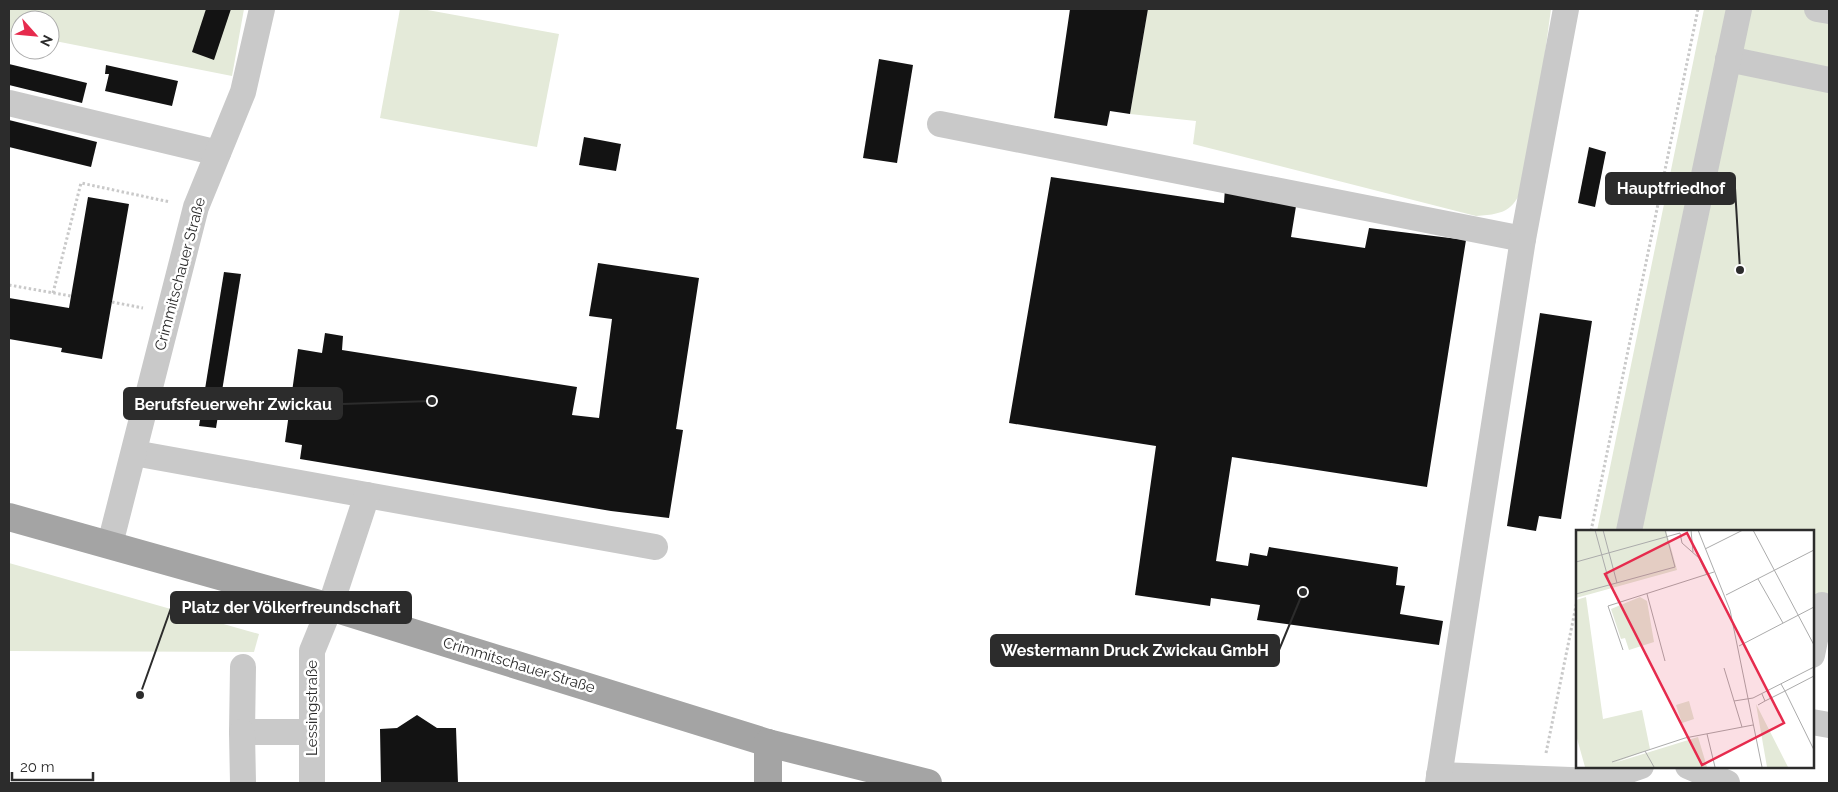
<svg xmlns="http://www.w3.org/2000/svg" width="1838" height="792" viewBox="0 0 1838 792" font-family="Raleway,sans-serif">
<style>
.green{fill:#e4ead9}
.building{fill:#131313}
.lines{fill:none;stroke-linecap:round;stroke-linejoin:round}
.path{stroke:#c9c9c9;stroke-width:3;stroke-dasharray:2.5 2.5;stroke-linecap:butt}
.minor{stroke:#c9c9c9;stroke-width:26}
.major{stroke:#a4a4a4;stroke-width:28}
.labels{text-anchor:middle;dominant-baseline:central;stroke-width:5;stroke-linejoin:round;paint-order:stroke}
.street-label{font-size:15px;fill:#2c2c2c;stroke:#fff}
.inset-road{fill:none;stroke:#ababab;stroke-width:1}
.view{fill:#e62b4d;fill-opacity:0.15;stroke:#e62b4d;stroke-width:2.5}
.inset-edge{fill:none;stroke:#2c2c2c;stroke-width:2.5}
.leader{fill:none;stroke:#2c2c2c;stroke-width:2}
.callout-dot{fill:#2c2c2c;stroke:#fff;stroke-width:2}
.callout{fill:#2c2c2c;stroke:#2c2c2c;stroke-width:2}
.callout-label{font-size:16px;text-anchor:middle;font-weight:bold;fill:#fff}
</style>
<rect width="100%" height="100%" fill="#fff"/>
<g class="green">
<path d="M 9,9 L 244,9 L 232,76 L 50,40 L 50,20 L 20,20 L 20,34 L 9,32 Z"/>
<path d="M 400,9 L 422,9 L 559,34 L 537,147 L 380,118 Z"/>
<path d="M 1148,9 L 1551,9 L 1528,178 C 1513,208 1511,214 1476,216 L 1193,144 L 1196,121 L 1130,114 Z"/>
<path d="M 1704,9 L 1829,9 L 1829,620 L 1812,616 L 1812,531 L 1597,531 Z"/>
<path d="M 9,563 L 259,634 L 254,652 L 9,651 Z"/>
</g>
<g class="building">
<path d="M 206,9 L 231,9 L 214,60 L 192,52 Z"/>
<path d="M 1070,9 L 1148,9 L 1130,114 L 1110,111 L 1107,126 L 1054,118 Z"/>
<path d="M 879,59 L 913,65 L 897,163 L 863,158 Z"/>
<path d="M 9,64 L 87,83 L 82,103 L 9,85 Z"/>
<path d="M 106,65 L 178,81 L 172,106 L 105,91 L 109,74 L 105,74 Z"/>
<path d="M 9,120 L 97,142 L 91,167 L 9,147 Z"/>
<path d="M 584,137 L 621,144 L 616,171 L 579,165 Z"/>
<path d="M 1589,147 L 1606,152 L 1595,207 L 1578,203 Z"/>
<path d="M 1051,177 L 1224,203 L 1225,188 L 1297,200 L 1291,237 L 1365,248 L 1369,228 L 1466,240 L 1427,487 L 1232,457 L 1216,561 L 1248,566 L 1250,553 L 1267,556 L 1269,547 L 1398,567 L 1396,585 L 1405,586 L 1400,614 L 1443,621 L 1439,645 L 1257,620 L 1260,605 L 1211,598 L 1210,606 L 1135,595 L 1156,446 L 1009,423 Z"/>
<path d="M 88,197 L 129,204 L 102,359 L 61,352 L 62,348 L 9,339 L 9,298 L 69,308 Z"/>
<path d="M 598,263 L 699,278 L 676,429 L 683,430 L 669,518 L 611,511 L 300,459 L 302,445 L 285,442 L 298,349 L 322,353 L 325,333 L 343,336 L 342,350 L 577,387 L 572,415 L 599,418 L 612,319 L 589,316 Z"/>
<path d="M 224,272 L 241,274 L 216,428 L 199,426 Z"/>
<path d="M 1540,313 L 1592,321 L 1561,519 L 1539,516 L 1536,531 L 1507,526 Z"/>
<path d="M 417,715 L 437,728 L 456,728 L 458,783 L 381,783 L 380,729 L 397,728 Z"/>
</g>
<g class="lines">
<g class="path">
<path d="M 9,285 L 71,296"/>
<path d="M 53,293 L 81,183 L 170,202"/>
<path d="M 112,302 L 143,308"/>
<path d="M 1591,531 L 1698,9"/>
<path d="M 1546,753 L 1577,601"/>
</g>
<g class="minor">
<path d="M 1817,9 L 1829,11"/>
<path d="M 1728,59 L 1829,80"/>
<path d="M 9,103 L 218,153"/>
<path d="M 940,124 L 1523,239"/>
<path d="M 134,453 L 655,547"/>
<path d="M 1629,531 L 1739,9"/>
<path d="M 110,544 L 196,207 L 243,92 L 262,9"/>
<path d="M 1812,655 L 1822,605"/>
<path d="M 243,667 L 242,732 L 311,732"/>
<path d="M 1812,722 L 1829,725"/>
<path d="M 242,732 L 243,783"/>
<path d="M 1688,766 L 1727,783"/>
<path d="M 1439,775 L 1598,781 L 1641,766"/>
<path d="M 312,783 L 312,651 L 330,607 L 367,495"/>
<path d="M 1438,783 L 1523,239 L 1566,9"/>
</g>
<g class="major">
<path d="M 9,517 L 330,607 L 768,743 L 928,783"/>
<path d="M 768,743 L 768,783"/>
</g>
</g>
<g class="labels">
<g class="street-label">
<text transform="translate(180 274) rotate(-75)">Crimmitschauer Straße</text>
<text transform="translate(519 665) rotate(17)">Crimmitschauer Straße</text>
<text transform="translate(312 708) rotate(-90)">Lessingstraße</text>
</g>
</g>
<g transform="translate(1576 530)">
<rect width="238" height="238" fill="#fff"/>
<path d="M 0,0 L 90,0 L 101,40 L 0,68 ZM 10,67 L 27,189 L 66,180 L 74,219 L 38,233 L 122,207 L 131,237 L 9,237 L 0,205 L 0,70 ZM 64,67 L 71,71 L 78,112 L 53,120 L 49,108 L 45,109 L 35,79 ZM 113,171 L 118,189 L 106,193 L 100,175 ZM 180,174 L 212,237 L 191,237 Z" fill="#e4ead9"/>
<path class="inset-road" d="M 19,0 L 34,55M 27,0 L 41,53M 115,0 L 117,22M 122,0 L 154,80 L 186,237M 177,0 L 238,115M 129,19 L 167,0M 0,32 L 104,3 L 106,13 L 123,28 L 131,45M 182,49 L 207,93M 0,64 L 99,37 L 89,0M 71,64 L 89,131M 150,65 L 238,20M 163,116 L 238,77M 47,120 L 32,76 L 138,42M 148,138 L 166,197M 205,154 L 209,161 L 238,146M 158,171 L 177,168 L 238,137M 189,171 L 209,161 L 238,220M 182,175 L 189,171 L 186,164M 131,204 L 139,237M 69,221 L 78,237M 36,232 L 109,208 L 177,195"/>
<path class="view" d="M 111,3 L 208,193 L 126,235 L 29,44 Z"/>
<rect width="238" height="238" class="inset-edge"/>
</g>
<path class="leader" d="M1740 270L1735 188M432 401L342 404M140 695L171 608M1303 592L1279 650"/>
<g class="callout-dot">
<circle cx="1740" cy="270" r="5"/>
<circle cx="432" cy="401" r="5"/>
<circle cx="140" cy="695" r="5"/>
<circle cx="1303" cy="592" r="5"/>
</g>
<g class="callout">
<rect x="1606" y="173" width="129" height="31" rx="5"/>
<rect x="124" y="388" width="218" height="31" rx="5"/>
<rect x="171" y="592" width="240" height="31" rx="5"/>
<rect x="991" y="635" width="288" height="31" rx="5"/>
</g>
<g class="callout-label">
<text x="1671" y="194">Hauptfriedhof</text>
<text x="233" y="410">Berufsfeuerwehr Zwickau</text>
<text x="291" y="613">Platz der Völkerfreundschaft</text>
<text x="1135" y="656">Westermann Druck Zwickau GmbH</text>
</g>
<rect width="1838" height="792" fill="none" stroke="#2c2c2c" stroke-width="20"/>
<g transform="translate(35 35) rotate(117)"><circle r="24" fill="#ffffff" stroke="#ababab"/>
<path d="M0-4L9 19L0 12L-9 19Z" fill="#e62b4d"/>
<text y="-8" font-size="14" font-weight="bold" text-anchor="middle" fill="#2c2c2c">N</text>
</g>
<path d="M12 772v8h81v-8" fill="none" stroke="#2c2c2c" stroke-width="2.5"/>
<text x="20" y="772" font-size="15" fill="#2c2c2c" stroke="#ffffff" stroke-width="4" paint-order="stroke">20 m</text>
</svg>
